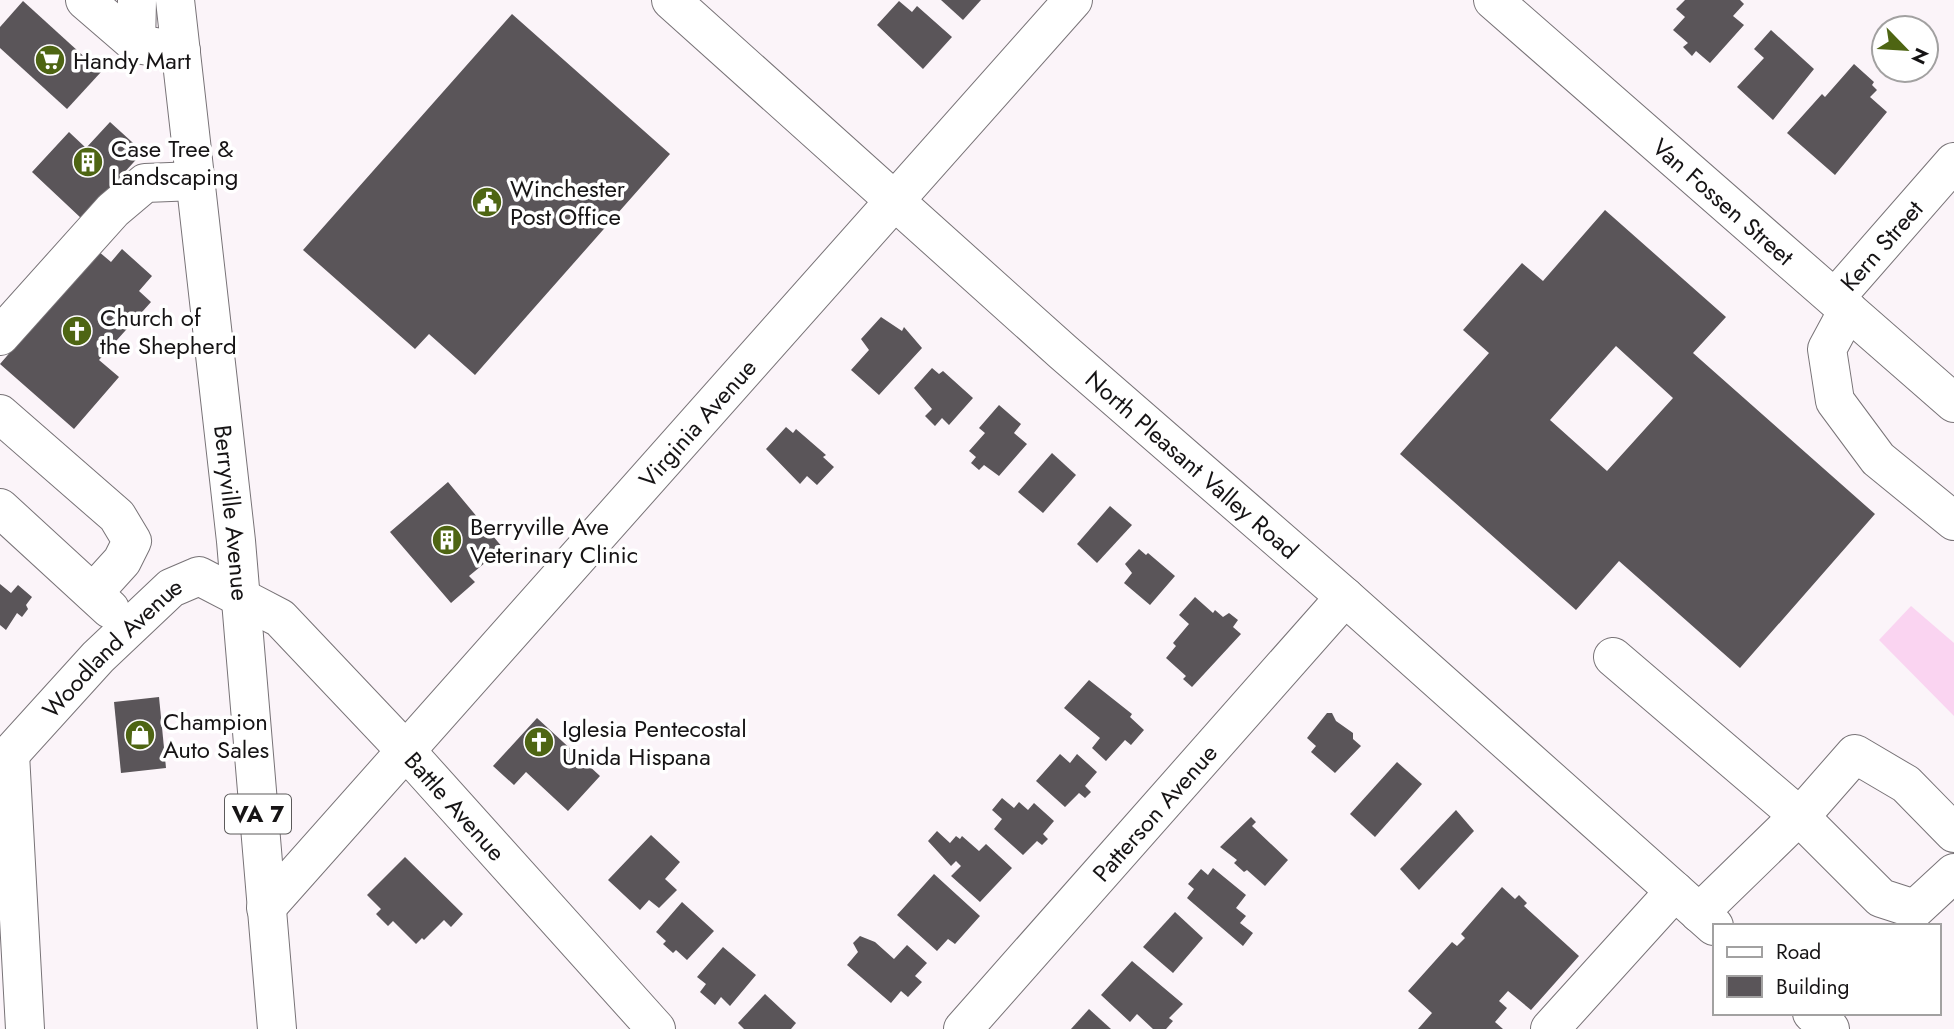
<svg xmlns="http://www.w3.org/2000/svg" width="1954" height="1029" font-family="Jost,sans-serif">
	<rect width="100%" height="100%" fill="#fbf4f9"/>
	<path fill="#fad4f1" d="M1911,606L1954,643V716L1879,640Z"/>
	<g fill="#5a5559" fill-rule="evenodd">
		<path d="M941,0H981L963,20Z"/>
		<path d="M1685,0H1740L1744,4L1733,16L1744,25L1710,63L1696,51L1692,56L1683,47L1688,43L1673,30L1685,17L1676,9Z"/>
		<path d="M23,1L101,72L67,109L0,48V27Z"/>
		<path d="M899,1L912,12L917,6L952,37L923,69L877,25Z"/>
		<path d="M512,14L670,154L475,375L429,334L415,349L303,250Z"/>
		<path d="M1771,30L1814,69L1773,120L1737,87L1764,58L1754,49Z"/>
		<path d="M1854,64L1874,82L1872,85L1877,90L1870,97L1887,112L1835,175L1787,133L1822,94L1825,97Z"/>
		<path d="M110,122L143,152L82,219L32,172L69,132L86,148Z"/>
		<path d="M1605,210L1726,317L1693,353L1875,514L1740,668L1619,561L1576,610L1400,454L1489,353L1463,330L1522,263L1543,281ZM1616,346L1673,398L1607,471L1550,420Z"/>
		<path d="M122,249L152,276L139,291L151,302L99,360L119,377L74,429L0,364L98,251L111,262Z"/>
		<path d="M881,317L902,331L904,327L922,348L879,395L851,370L869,350L861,339Z"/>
		<path d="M932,368L939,374L943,371L973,398L949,425L942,418L935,426L925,416L932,409L914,388Z"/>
		<path d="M999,405L1021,424L1014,433L1027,444L999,476L984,465L979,470L971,463L976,457L969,451L985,433L979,428Z"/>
		<path d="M786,427L793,433L796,429L826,455L823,457L834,467L817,485L807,476L800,484L766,449Z"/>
		<path d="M1052,453L1076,475L1043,513L1018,492Z"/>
		<path d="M448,482L503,548L469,576L475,582L451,603L390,532Z"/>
		<path d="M1110,506L1132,525L1097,563L1077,544Z"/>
		<path d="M1139,549L1146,555L1148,553L1175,576L1150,605L1124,583L1132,573L1125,564Z"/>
		<path d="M0,584L11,593L18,585L32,597L26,605L28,609L22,617L17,613L6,630L0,625Z"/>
		<path d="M1195,597L1213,613L1215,610L1223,617L1229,613L1238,620L1233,627L1241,634L1192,687L1183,679L1186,676L1166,658L1176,646L1173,643L1189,624L1179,615Z"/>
		<path d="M1089,680L1132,714L1130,717L1144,730L1131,745L1125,740L1106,761L1092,748L1100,738L1064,708Z"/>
		<path d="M159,697L166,768L121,773L114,702Z"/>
		<path d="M1327,713H1332L1336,721L1353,733V739L1361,746L1335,773L1311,752L1316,746L1307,738Z"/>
		<path d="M537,718L600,776L568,811L526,772L514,785L493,766Z"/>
		<path d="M1060,754L1070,763L1077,754L1097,772L1085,786L1091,792L1085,798L1079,793L1065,807L1036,781Z"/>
		<path d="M1397,762L1422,784L1375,837L1350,814Z"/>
		<path d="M1002,798L1014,808L1019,802L1028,810L1034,803L1054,821L1043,834L1048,839L1042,845L1037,841L1023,855L994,829L1002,819L992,810Z"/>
		<path d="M1456,810L1474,831L1419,890L1400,869Z"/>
		<path d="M1251,817L1256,822L1252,826L1288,860L1265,886L1247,870L1244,872L1234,863L1237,860L1220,847Z"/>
		<path d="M937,831L950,843L956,836L960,839L962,836L979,851L986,844L1012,868L980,902L951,876L961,866L956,861L951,866L928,841Z"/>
		<path d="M651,835L680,862L665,879L677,890L659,908L649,900L640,910L608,880Z"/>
		<path d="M405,857L463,914L451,927L444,920L424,940L422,938L416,944L393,921L388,926L376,914L381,909L367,895Z"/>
		<path d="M1213,868L1246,895L1236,908L1246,916L1240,923L1253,933L1243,946L1187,898L1194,889L1188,884L1201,869L1208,875Z"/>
		<path d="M934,874L980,916L955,944L948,939L937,951L897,915Z"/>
		<path d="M1502,887L1515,899L1519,895L1527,903L1524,906L1579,956L1531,1010L1508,991L1499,1001L1507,1008L1495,1022L1503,1029H1418L1432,1013L1408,991L1452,942L1457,946L1465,938L1461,934Z"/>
		<path d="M682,902L714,931L687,960L676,950L673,953L663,944L666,941L656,932Z"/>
		<path d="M1175,912L1203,938L1173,973L1143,947Z"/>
		<path d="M860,936L875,942L894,959L907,945L927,963L915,976L922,982L908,997L901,991L891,1003L847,965L858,952L853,943Z"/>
		<path d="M723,947L756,975L730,1006L721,997L715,1005L700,992L706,984L697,977Z"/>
		<path d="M1132,961L1183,1004L1169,1018L1173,1021L1166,1029H1153L1137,1014L1130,1022L1101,995Z"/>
		<path d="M765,994L796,1023L791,1029H744L738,1023Z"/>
		<path d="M1089,1009L1111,1029H1071Z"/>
	</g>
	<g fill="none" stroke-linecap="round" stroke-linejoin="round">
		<g stroke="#787377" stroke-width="40">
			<g id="minor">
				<path d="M85,0L136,44L181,51"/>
				<path id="s1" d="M671,0L1063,352L1345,597L1714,926"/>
				<path id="s2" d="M1493,0L1954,403"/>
				<path d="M136,44L137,0"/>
				<path id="s3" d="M1835,298L1954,162"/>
				<path d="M1848,310L1827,349L1835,401L1878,459L1954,521"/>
				<path d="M0,336L113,210L145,183L196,181"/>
				<path d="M0,414L117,516L132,541L122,561L93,593"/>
				<path d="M0,508L110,609"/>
				<path d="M1613,657L1799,816L1881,898L1915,909L1954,873"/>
				<path d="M10,754L25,1029"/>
				<path id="s4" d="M0,765L98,657L171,588L199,576L280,618L406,751L656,1029"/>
				<path id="s5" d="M266,908L1073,0"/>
				<path d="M1699,913L1812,803L1855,754L1906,784L1954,833"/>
				<path d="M1812,1013L1830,1029"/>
				<path id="s6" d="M963,1029L1345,597"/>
				<path d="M1550,1029L1675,891"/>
			</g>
		</g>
		<g stroke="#787377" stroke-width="40">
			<g id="major">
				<path id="s7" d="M175,0L236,541L277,1029"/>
			</g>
		</g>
		<use href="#minor" stroke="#fff" stroke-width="38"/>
		<use href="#major" stroke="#fff" stroke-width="38"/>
	</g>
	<defs>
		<g id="supermarket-disc" transform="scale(1.575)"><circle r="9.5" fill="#4e6513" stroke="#fff"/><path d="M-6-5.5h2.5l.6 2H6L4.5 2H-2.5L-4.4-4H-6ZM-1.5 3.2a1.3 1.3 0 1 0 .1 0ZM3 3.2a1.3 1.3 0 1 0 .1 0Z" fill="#fff"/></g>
		<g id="building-disc" transform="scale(1.575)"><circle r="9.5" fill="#4e6513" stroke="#fff"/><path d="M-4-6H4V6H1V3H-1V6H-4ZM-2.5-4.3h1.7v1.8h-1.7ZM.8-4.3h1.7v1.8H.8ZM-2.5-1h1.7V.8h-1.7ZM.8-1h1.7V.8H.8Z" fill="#fff"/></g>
		<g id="civic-disc" transform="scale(1.575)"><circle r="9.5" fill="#4e6513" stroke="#fff"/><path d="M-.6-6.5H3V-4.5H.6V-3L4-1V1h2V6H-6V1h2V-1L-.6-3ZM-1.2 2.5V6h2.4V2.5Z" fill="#fff"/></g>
		<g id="church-disc" transform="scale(1.575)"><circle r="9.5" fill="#4e6513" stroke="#fff"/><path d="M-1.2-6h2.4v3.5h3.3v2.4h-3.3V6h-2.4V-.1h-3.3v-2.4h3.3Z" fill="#fff"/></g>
		<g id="shop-disc" transform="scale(1.575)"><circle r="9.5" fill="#4e6513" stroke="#fff"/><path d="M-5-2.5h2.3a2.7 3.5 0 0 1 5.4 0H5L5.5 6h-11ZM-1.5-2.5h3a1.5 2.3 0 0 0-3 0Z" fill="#fff"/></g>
	</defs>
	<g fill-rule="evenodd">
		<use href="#supermarket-disc" x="50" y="60"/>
		<use href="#building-disc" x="88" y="162"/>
		<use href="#civic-disc" x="487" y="202"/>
		<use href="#church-disc" x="77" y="331"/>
		<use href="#building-disc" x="447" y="540"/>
		<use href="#shop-disc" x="140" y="735"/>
		<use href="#church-disc" x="539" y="742"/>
	</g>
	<g text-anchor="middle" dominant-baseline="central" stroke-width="7" stroke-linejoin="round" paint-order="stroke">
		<rect fill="#fff" stroke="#5c5a5b" stroke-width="2" x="225" y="794.5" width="66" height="39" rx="5"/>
		<g font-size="23" font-weight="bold" fill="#161415">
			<text x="258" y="814">VA 7</text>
		</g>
		<g font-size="24" fill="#161415" stroke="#fff" text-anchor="start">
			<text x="73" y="60">Handy Mart</text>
			<text x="111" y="148">Case Tree &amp;<tspan x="111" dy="28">Landscaping</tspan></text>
			<text x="510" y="188">Winchester<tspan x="510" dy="28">Post Office</tspan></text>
			<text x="100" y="317">Church of<tspan x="100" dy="28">the Shepherd</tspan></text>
			<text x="470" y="526">Berryville Ave<tspan x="470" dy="28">Veterinary Clinic</tspan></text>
			<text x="163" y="721">Champion<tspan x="163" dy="28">Auto Sales</tspan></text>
			<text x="562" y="728">Iglesia Pentecostal<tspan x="562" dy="28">Unida Hispana</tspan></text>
		</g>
		<g font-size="24" fill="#161415" stroke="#fff">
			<text stroke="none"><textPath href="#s2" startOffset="306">Van Fossen Street</textPath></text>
			<text stroke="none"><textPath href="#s3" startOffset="70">Kern Street</textPath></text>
			<text stroke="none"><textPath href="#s5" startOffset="649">Virginia Avenue</textPath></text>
			<text stroke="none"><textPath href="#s1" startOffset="698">North Pleasant Valley Road</textPath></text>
			<text stroke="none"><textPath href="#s7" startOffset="516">Berryville Avenue</textPath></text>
			<text stroke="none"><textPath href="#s4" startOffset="163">Woodland Avenue</textPath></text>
			<text stroke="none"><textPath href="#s4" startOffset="625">Battle Avenue</textPath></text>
			<text stroke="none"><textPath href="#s6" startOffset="289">Patterson Avenue</textPath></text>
		</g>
	</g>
	<rect x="1713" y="924" width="228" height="91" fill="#ffffff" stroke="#a2a1a1" stroke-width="2"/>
	<rect x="1727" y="947" width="35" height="10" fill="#ffffff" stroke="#a2a1a1" stroke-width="2"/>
	<text x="1776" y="959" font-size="21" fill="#161415">Road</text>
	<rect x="1727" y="976" width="35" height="21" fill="#5a5559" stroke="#a2a1a1" stroke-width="2"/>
	<text x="1776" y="994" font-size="21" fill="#161415">Building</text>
	<g transform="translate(1905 49) rotate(115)"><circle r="33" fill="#ffffff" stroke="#a2a1a1" stroke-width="2"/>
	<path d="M0-5L12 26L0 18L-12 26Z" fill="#4e6513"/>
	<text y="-10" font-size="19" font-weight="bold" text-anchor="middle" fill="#161415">N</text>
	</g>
</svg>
